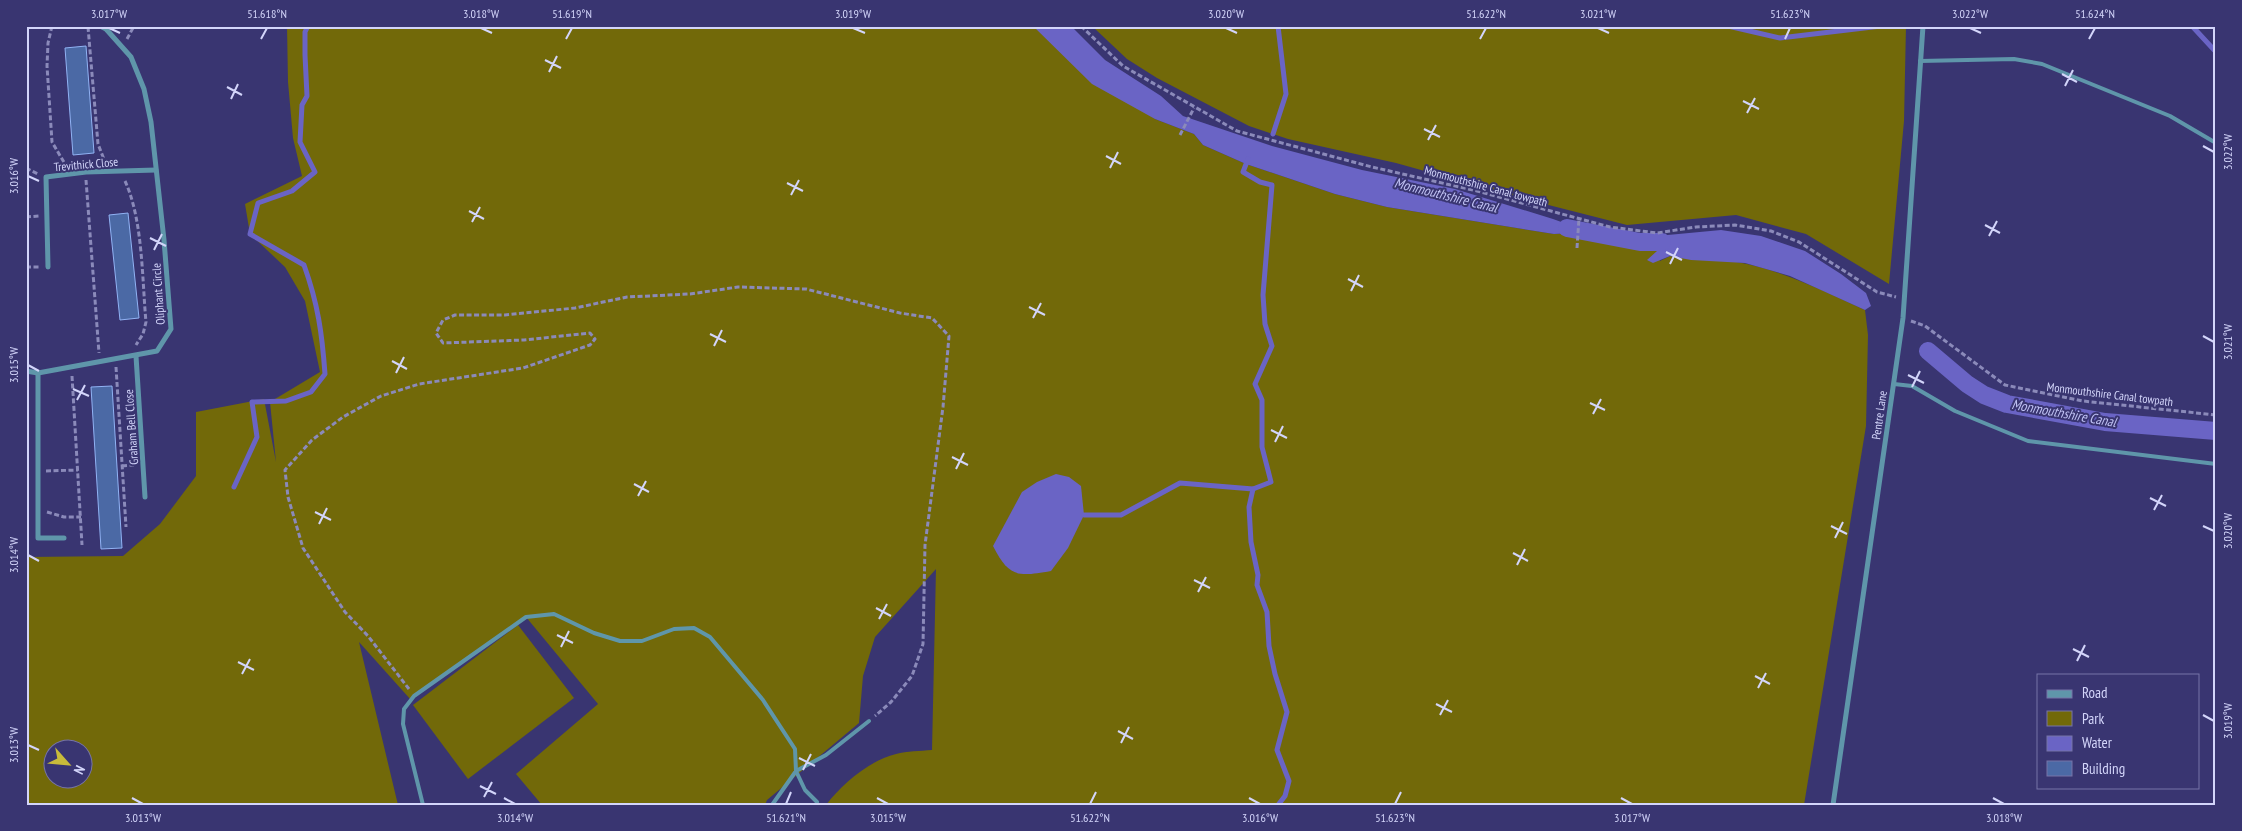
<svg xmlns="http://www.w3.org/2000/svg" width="2242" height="831" font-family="'PT Sans Narrow',sans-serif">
	<rect width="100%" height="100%" fill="#393571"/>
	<g fill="#726909" fill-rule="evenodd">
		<path d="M287,26H1033L1155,119L1194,134L1203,145L1246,164L1335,194L1387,207L1554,234L1589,232L1640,242L1657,251L1660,261L1670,256C1695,261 1722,258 1747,264C1788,273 1826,292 1865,310L1868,335L1866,426L1804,805H826C842,784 870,760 896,754C907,751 920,751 932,750L936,569L875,637L863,676L859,723L767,800L765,805H542L516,774L598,704L526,617L411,700L359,642L398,805H26V557L123,556L160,524L196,476V412L264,399L276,462L270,402L320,372L305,301L285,267L250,234L245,204L302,176L293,138L288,82ZM52,748H82V778H52Z"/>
		<path d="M1092,26H1906L1904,121L1889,284L1806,234L1736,215L1627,225L1525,199L1396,163L1288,139L1249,126L1157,78L1127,59Z"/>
		<path d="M518,625L574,698L468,779L413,705Z"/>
	</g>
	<g fill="#6a64c5">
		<path d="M1033,26H1071L1105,60L1161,96L1183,116L1272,146L1362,170L1455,189L1553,219L1589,232L1554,234L1387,207L1335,194L1246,164L1203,145L1194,134L1155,119L1092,84Z"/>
		<path d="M1721,230L1761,236L1805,251L1841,274L1866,293L1871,306L1865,310L1790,276L1745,263L1691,260L1670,256L1653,263L1647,260L1657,251L1640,242L1657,236Z"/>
		<path d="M1056,474L1069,477L1081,486L1084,515L1068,548L1051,571C1017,577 1009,577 993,546L1022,492L1037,482Z"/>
	</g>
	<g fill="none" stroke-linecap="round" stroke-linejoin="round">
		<g stroke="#6a64c5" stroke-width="5">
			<path d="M1728,26L1780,38L1881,26"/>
			<path d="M2192,26L2216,52"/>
			<path d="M1273,134L1286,94L1278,26"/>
			<path d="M234,487L257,437L252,402L286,401L311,392L325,374C322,333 318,304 304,265L250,234L258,203L292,191L315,172L300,142L302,105L307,96L305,55V32L308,26"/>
			<path d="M1253,489L1249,507L1251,542L1258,575L1257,585L1267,612L1269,646L1275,674L1287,712L1277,750L1289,781L1285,796L1278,805"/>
			<path d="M1084,515H1121L1180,483L1253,489L1271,482L1262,447V400L1255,384L1272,346L1265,324L1263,295L1272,185L1260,182L1243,172L1248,159"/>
		</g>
		<g stroke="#6a64c5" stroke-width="18">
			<path d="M1567,228L1640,242H1662"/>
			<path d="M1928,351L1967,384L1984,395L2007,404L2105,422L2216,431"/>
		</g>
	</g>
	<g fill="#4b69a5" stroke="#91b3f4">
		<path d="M86,46L94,153L73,155L65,48Z"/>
		<path d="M128,213L139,318L120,320L109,215Z"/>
		<path d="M112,386L122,548L101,549L91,387Z"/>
	</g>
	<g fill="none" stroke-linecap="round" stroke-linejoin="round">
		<g stroke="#8b8aba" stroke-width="3" stroke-dasharray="5 2.5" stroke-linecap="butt">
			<path d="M52,26L48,43L47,66L52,142L65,164"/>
			<path d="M1081,26L1123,66L1237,131L1372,167L1477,191L1610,227L1657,233L1696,227L1735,225L1771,231L1799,242L1877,292L1896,297"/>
			<path d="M88,27L98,144L105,162"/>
			<path d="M127,39L134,26"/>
			<path d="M1180,135L1194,108"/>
			<path d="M26,168L38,174"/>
			<path d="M86,180L99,353"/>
			<path d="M125,181C143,220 142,279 146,322L143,334L136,345"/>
			<path d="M26,217L39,216"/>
			<path d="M1577,248L1579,218"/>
			<path d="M26,267H40"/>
			<path d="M1911,321L1925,326L2005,385L2083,401L2216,415"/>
			<path d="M116,367L126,527"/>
			<path d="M72,376L82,545"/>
			<path d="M122,466L134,465"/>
			<path d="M46,471L78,470"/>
			<path d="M47,512L64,517H81"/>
			<path d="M409,689L368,636L345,612L303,548L288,497L285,470L312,440L343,417L381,396L419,384L523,368L590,345L595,339L590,333L524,340L443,343L436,333L443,320L455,315H505L575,308L627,297L690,294L738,287L806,289L900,313L932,318L949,336L943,407L925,545L923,644L912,676L891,702L875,716"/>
		</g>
		<g stroke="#5f96aa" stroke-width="4">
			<path d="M1920,61L2014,59L2042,64L2170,116L2216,143"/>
			<path d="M1894,384L1912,386L1955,411L2028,441L2216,464"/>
			<path d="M817,802L805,790L796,771L826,755L869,721"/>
			<path d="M423,805L403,724L404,709L414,696L526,617L554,614L594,633L620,641H642L674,629L694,628L710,637L763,700L795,749L796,771L772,805"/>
		</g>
		<g stroke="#5f96aa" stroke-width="5">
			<path d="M48,267L46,177L86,172L156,170"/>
			<path d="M136,356L145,497"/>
			<path d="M26,371L38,373L157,351L171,329L164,240L151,122L144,89L131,57L106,29L100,26"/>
			<path d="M38,373V538H64"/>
			<path d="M1833,805L1903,318L1923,26"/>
		</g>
	</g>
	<path fill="none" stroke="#d3d5fa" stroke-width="2" d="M109,28L120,33M481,28L492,33M853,28L865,33M1226,28L1237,33M1598,28L1609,33M1970,28L1981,33M261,39L267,28M566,39L572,28M1480,39L1486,28M1785,39L1790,28M2089,39L2095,28M545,60L561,68M549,72L557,56M2062,74L2077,82M2065,86L2073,70M227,87L242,95M231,99L238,84M1743,101L1759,109M1747,113L1755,98M1424,129L1440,137M1428,140L1436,125M2203,146L2214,152M1106,156L1121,164M1110,168L1118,152M28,176L39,181M787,183L803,191M791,195L799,180M469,211L484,219M472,222L480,207M1985,225L2000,233M1989,236L1997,221M150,238L166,246M154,250L162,234M1666,252L1682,260M1670,264L1678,248M1348,279L1363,287M1351,291L1359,275M1029,307L1045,315M1033,318L1041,303M710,334L726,342M2203,336L2214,342M714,346L722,330M392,361L407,369M28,365L39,371M396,373L404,357M1908,375L1924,383M1912,387L1920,371M73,389L89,396M77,400L85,385M1590,403L1605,410M1593,414L1601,399M1271,430L1287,438M1275,442L1283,426M952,457L968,465M956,469L964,453M634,484L649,492M638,496L646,481M2150,498L2166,506M2154,510L2162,495M315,512L331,520M319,524L327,508M1831,526L1847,534M2203,526L2214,531M1835,538L1843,522M1513,553L1528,561M28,555L39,561M1517,565L1525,549M1194,580L1210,588M1198,592L1206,577M876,608L891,616M879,619L887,604M557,635L573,643M561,647L569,631M2073,649L2089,657M2077,661L2085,645M238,662L254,670M242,674L250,659M1755,676L1770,684M1758,688L1766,673M1436,704L1452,712M1440,715L1448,700M2203,715L2214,721M1118,731L1133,739M1121,743L1129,727M28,745L39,750M799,758L815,766M803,770L811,754M480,786L496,794M484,797L492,782M132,798L143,804M504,798L515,804M877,798L888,804M1249,798L1260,804M1621,798L1632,804M1993,798L2004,804M786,804L791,792M1090,804L1096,792M1395,804L1401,792"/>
	<g text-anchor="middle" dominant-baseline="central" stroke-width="4" stroke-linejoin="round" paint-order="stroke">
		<g font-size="12" fill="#d3d5fa" stroke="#393571">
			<text transform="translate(86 164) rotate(-5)">Trevithick Close</text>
			<text transform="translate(1486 186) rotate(15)">Monmouthshire Canal towpath</text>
			<text transform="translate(158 294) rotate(-94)">Oliphant Circle</text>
			<text transform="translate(2110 394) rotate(7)">Monmouthshire Canal towpath</text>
			<text transform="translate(1879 415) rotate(-82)">Pentre Lane</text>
			<text transform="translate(131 427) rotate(-94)">Graham Bell Close</text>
		</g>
		<g font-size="14" font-style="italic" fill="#bfc1f3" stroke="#393571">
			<text transform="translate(1446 195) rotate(14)">Monmouthshire Canal</text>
			<text transform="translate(2064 413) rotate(10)">Monmouthshire Canal</text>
		</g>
	</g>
	<rect width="2242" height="831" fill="none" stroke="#393571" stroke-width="55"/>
	<rect x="2037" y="674" width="162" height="115" fill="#393571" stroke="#7775a8"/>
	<rect x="2047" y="690" width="25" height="8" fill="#5f96aa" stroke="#7775a8"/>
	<text x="2082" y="698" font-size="15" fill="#d3d5fa">Road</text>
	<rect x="2047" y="711" width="25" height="15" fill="#726909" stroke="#7775a8"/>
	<text x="2082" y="724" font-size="15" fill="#d3d5fa">Park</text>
	<rect x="2047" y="736" width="25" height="15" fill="#6a64c5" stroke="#7775a8"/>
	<text x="2082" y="748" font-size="15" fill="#d3d5fa">Water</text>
	<rect x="2047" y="761" width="25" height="15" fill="#4b69a5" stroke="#7775a8"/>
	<text x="2082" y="774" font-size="15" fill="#d3d5fa">Building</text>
	<g transform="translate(68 764) rotate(117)"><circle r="24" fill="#393571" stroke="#7775a8"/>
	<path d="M0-4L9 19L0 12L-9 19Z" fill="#c8bb3b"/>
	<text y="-8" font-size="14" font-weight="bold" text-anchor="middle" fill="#d3d5fa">N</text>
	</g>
	<rect x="28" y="28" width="2186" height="776" fill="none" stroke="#d3d5fa" stroke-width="2"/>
	<g font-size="12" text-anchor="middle" fill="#d3d5fa">
		<text x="109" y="18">3.017°W</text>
		<text x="267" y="18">51.618°N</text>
		<text x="481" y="18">3.018°W</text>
		<text x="572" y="18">51.619°N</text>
		<text x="853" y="18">3.019°W</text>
		<text x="1226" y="18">3.020°W</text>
		<text x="1486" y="18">51.622°N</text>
		<text x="1598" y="18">3.021°W</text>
		<text x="1790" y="18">51.623°N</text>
		<text x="1970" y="18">3.022°W</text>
		<text x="2095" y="18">51.624°N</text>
		<text transform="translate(2228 152) rotate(-90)" y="4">3.022°W</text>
		<text transform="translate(14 176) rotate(-90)" y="4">3.016°W</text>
		<text transform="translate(2228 342) rotate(-90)" y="4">3.021°W</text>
		<text transform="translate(14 365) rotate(-90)" y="4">3.015°W</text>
		<text transform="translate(2228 531) rotate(-90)" y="4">3.020°W</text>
		<text transform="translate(14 555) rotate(-90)" y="4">3.014°W</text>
		<text transform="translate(2228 721) rotate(-90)" y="4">3.019°W</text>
		<text transform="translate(14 745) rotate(-90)" y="4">3.013°W</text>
		<text x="143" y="822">3.013°W</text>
		<text x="515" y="822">3.014°W</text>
		<text x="786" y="822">51.621°N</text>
		<text x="888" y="822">3.015°W</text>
		<text x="1090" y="822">51.622°N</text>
		<text x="1260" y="822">3.016°W</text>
		<text x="1395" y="822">51.623°N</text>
		<text x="1632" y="822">3.017°W</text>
		<text x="2004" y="822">3.018°W</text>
	</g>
</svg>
